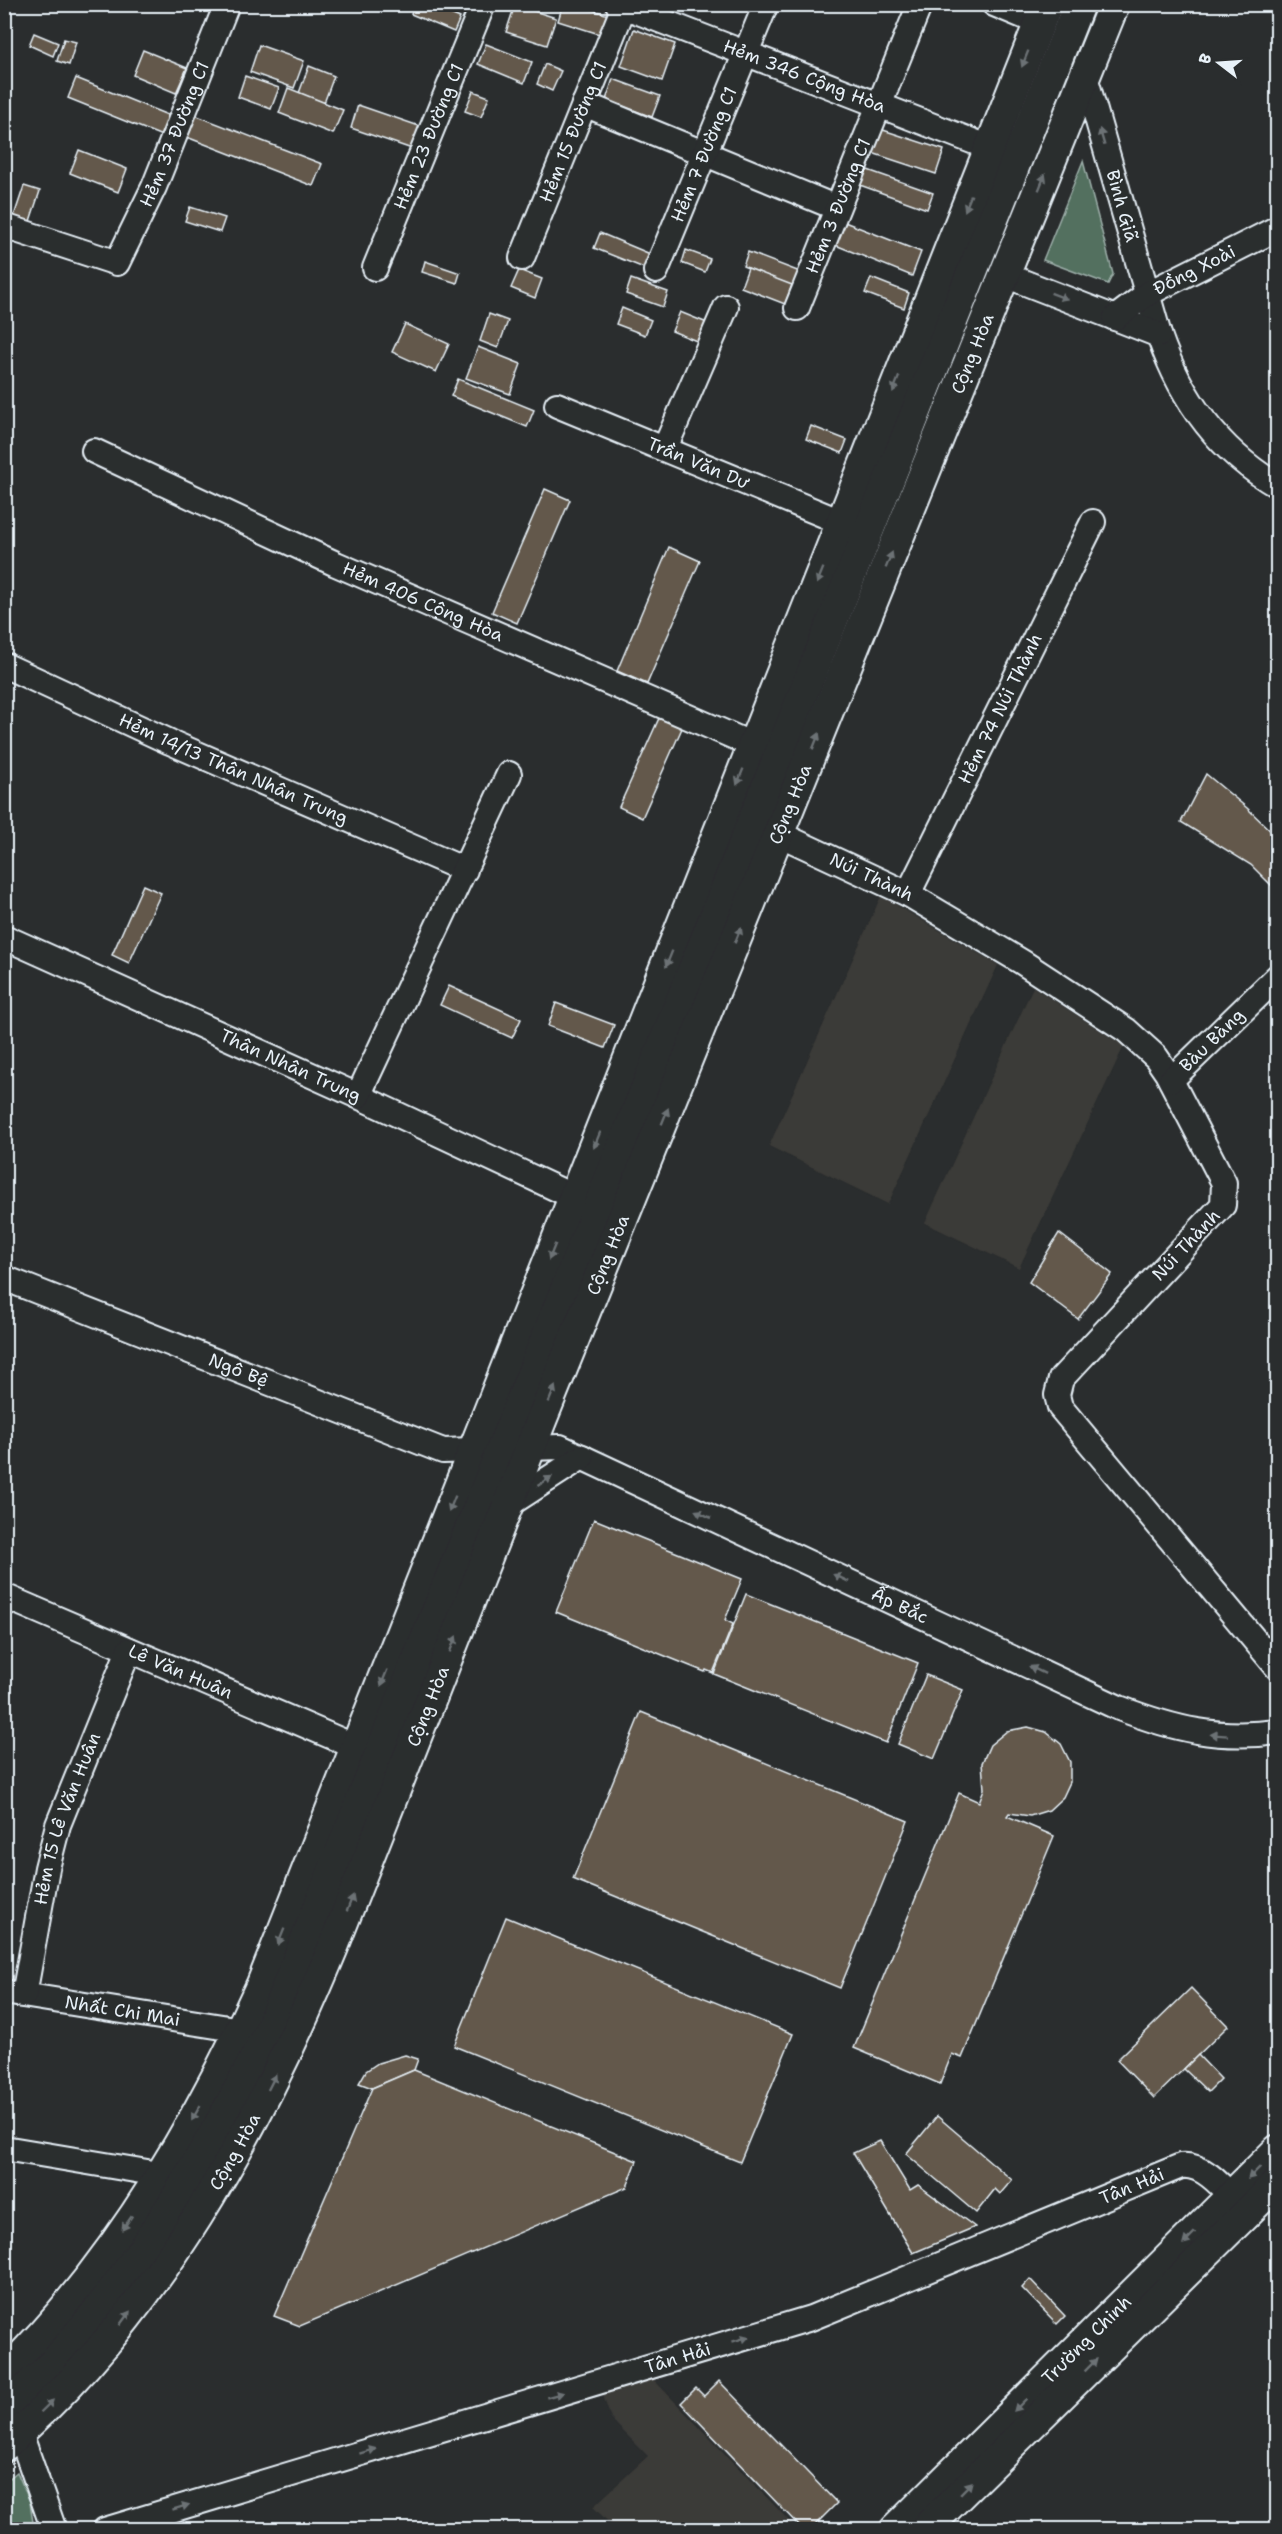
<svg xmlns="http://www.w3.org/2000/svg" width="1282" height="2534" font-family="'Shantell Sans',sans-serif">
	<rect width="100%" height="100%" fill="#2a2d2e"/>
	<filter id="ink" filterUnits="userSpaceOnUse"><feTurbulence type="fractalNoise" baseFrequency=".0167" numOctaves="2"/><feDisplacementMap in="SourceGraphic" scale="12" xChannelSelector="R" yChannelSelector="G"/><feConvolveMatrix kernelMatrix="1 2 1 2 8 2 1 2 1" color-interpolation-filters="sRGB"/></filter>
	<g filter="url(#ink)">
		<g fill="#3b3a37">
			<path d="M881,896L998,965L888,1204L769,1146Z"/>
			<path d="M1033,987L1124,1046L1019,1268L925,1223Z"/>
			<path d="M652,2378L797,2529H616L593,2507L648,2456L611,2419L602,2392Z"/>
		</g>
		<g fill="#536f5e" stroke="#9eb0ab" stroke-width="1.5">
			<path d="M1083,161L1113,274L1108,284L1043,260Z"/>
			<path d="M17,2472L30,2502L34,2529H5V2482Z"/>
		</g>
		<g fill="#63594b" stroke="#e8f1f8" stroke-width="1.5">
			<path d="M415,4H426L460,18L454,32L411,14Z"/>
			<path d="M563,4H574L615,17L609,37L558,21Z"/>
			<path d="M515,5L556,18L547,45L506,32Z"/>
			<path d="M634,29L675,44L662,81L621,66Z"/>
			<path d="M34,33L58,43L53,56L29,45Z"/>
			<path d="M64,39L76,42L69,65L57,61Z"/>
			<path d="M486,44L532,62L524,83L478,64Z"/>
			<path d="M259,45L304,61L294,88L250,72Z"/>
			<path d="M143,50L187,68L176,93L133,75Z"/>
			<path d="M545,64L561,71L552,91L537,84Z"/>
			<path d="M309,66L334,76L324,103L299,93Z"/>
			<path d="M245,76L279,88L271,109L238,97Z"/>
			<path d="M76,78L175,118L167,138L68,98Z"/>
			<path d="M613,79L660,96L652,117L606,100Z"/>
			<path d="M288,88L343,110L333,134L279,113Z"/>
			<path d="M473,91L489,97L481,117L465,111Z"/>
			<path d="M358,105L422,127L415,150L351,128Z"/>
			<path d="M192,114L322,164L313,186L184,136Z"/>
			<path d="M877,128L944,150L936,174L869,152Z"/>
			<path d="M79,150L127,169L118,192L70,173Z"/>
			<path d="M862,168L933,193L927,209L857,184Z"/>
			<path d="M24,186L40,191L29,224L13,219Z"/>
			<path d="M190,207L225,218L220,232L185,221Z"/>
			<path d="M842,221L921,252L912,276L833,244Z"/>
			<path d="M600,233L655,256L649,270L594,248Z"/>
			<path d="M686,250L710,259L705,272L682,263Z"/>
			<path d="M748,252L800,272L795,287L743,266Z"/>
			<path d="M425,261L460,273L457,283L422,272Z"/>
			<path d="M748,268L792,285L785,304L741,287Z"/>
			<path d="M519,270L542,279L535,298L511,288Z"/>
			<path d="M871,278L909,293L904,308L865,293Z"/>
			<path d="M631,279L668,292L663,307L626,294Z"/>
			<path d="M622,308L651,320L645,335L616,324Z"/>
			<path d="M680,312L712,325L704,344L672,331Z"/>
			<path d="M489,314L508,321L498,348L480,341Z"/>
			<path d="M405,324L449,344L436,372L392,352Z"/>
			<path d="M478,347L521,364L510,394L466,378Z"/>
			<path d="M458,379L534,410L527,427L451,396Z"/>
			<path d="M811,426L847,440L842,453L806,439Z"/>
			<path d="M545,489L570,500L517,623L492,612Z"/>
			<path d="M669,547L700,561L647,684L617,671Z"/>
			<path d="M660,716L683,726L642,818L619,807Z"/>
			<path d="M1206,774L1247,808L1278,838V892L1251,865L1181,822Z"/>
			<path d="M143,885L161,893L129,963L112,955Z"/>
			<path d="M449,986L521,1019L512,1038L440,1005Z"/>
			<path d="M556,1003L614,1025L605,1048L548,1026Z"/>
			<path d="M1059,1233L1112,1274L1078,1319L1029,1282Z"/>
			<path d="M594,1519L742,1579L725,1620L733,1624L713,1673L706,1670L705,1672L556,1612Z"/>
			<path d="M746,1594L918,1663L886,1743L714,1674Z"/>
			<path d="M926,1675L963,1690L934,1759L898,1744Z"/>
			<path d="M641,1712L908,1821L840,1988L573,1879Z"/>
			<path d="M1028,1727L1046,1732L1061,1744L1070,1762V1782L1063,1797L1049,1810L1030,1816L1009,1813L1007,1816L1054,1836L962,2058L952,2054L940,2084L854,2048L959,1793L979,1802L984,1789L982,1763L990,1745L1007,1731Z"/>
			<path d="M506,1917L793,2034L740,2162L454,2046Z"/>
			<path d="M1191,1988L1228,2026L1154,2098L1117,2060Z"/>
			<path d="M405,2055L418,2059L414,2070L372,2088L359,2083L366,2071L378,2063Z"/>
			<path d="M1198,2055L1221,2079L1208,2092L1184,2069Z"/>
			<path d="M414,2070L637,2161L627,2187L300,2326L274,2316L372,2088Z"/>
			<path d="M937,2116L1012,2180L1000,2194L995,2189L976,2213L906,2154Z"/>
			<path d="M880,2141L910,2190L918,2185L975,2227L913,2253L853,2153Z"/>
			<path d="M1030,2279L1065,2316L1057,2324L1022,2288Z"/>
			<path d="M719,2381L837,2503L810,2530H803L681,2403L696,2388L704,2396Z"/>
		</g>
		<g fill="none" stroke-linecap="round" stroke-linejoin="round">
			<g stroke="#e8f1f8" stroke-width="28">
				<g id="minor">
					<path id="s1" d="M618,4L990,148"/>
					<path d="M994,4L1040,23"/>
					<path id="s2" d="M1085,76L1159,335C1181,399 1218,451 1278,486"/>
					<path d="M584,104L837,208"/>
					<path id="s3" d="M4,226L117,263L154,187L227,4"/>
					<path id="s4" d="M522,258L625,4"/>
					<path id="s5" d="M375,268L483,4"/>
					<path id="s6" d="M656,271L766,4"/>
					<path d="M1005,275L1159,335"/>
					<path id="s7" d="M797,308L920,4"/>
					<path id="s8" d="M1115,318L1147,294L1278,228"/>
					<path id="s9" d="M557,405L841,522"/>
					<path d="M665,448L726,307"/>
					<path id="s10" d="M94,451L336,564L753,745"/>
					<path id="s11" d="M4,665L170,742L465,870"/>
					<path id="s12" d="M779,834L908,894L1022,962L1126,1030L1156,1057L1167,1073L1224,1183L1223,1205L1061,1379L1057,1395L1060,1407L1278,1668"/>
					<path id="s13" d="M908,894L1093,522"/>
					<path id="s14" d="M4,937L358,1096L574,1197"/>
					<path id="s15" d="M1171,1080L1278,976"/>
					<path d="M358,1096L509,774"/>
					<path id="s16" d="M4,1278L443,1451L474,1450"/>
					<path id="s17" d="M530,1448L560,1447L1119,1708C1174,1729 1218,1740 1278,1732"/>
					<path d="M508,1505L582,1457"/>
					<path id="s18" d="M4,1596L356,1747"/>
					<path id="s19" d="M4,1992L241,2030"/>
					<path id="s20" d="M24,1995L47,1868L58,1825L129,1650"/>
					<path d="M4,2148L159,2174"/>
					<path d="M20,2433L54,2530"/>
					<path id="s21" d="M105,2530L811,2318L1181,2166C1206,2163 1227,2193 1243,2209"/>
				</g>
			</g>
			<g stroke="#e8f1f8" stroke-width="34">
				<g id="major">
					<path d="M4,2374C114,2267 199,2122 262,1984L1047,4"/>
					<path d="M4,2408C22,2392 41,2376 57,2358C144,2262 209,2147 268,2033L1079,4"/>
					<path id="s22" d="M4,2446C157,2314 257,2131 333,1947L542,1418L1114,4"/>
					<path id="s23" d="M895,2530L1278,2150"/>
					<path d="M924,2530L1278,2182"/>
				</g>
			</g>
			<use href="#minor" stroke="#2a2d2e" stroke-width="24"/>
			<use href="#major" stroke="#2a2d2e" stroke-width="30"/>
		</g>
		<defs><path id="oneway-solid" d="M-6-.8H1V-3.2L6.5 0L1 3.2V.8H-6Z" transform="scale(1.5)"/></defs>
		<g fill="#6c7275">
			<use href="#oneway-solid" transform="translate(1025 59) rotate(112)"/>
			<use href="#oneway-solid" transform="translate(1102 137) rotate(-106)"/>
			<use href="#oneway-solid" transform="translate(1042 182) rotate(-68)"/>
			<use href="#oneway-solid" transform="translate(968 203) rotate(112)"/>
			<use href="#oneway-solid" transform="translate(1059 296) rotate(21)"/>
			<use href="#oneway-solid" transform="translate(896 384) rotate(112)"/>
			<use href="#oneway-solid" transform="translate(889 560) rotate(-68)"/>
			<use href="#oneway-solid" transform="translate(820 576) rotate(112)"/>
			<use href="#oneway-solid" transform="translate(816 741) rotate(-68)"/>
			<use href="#oneway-solid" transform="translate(740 777) rotate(112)"/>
			<use href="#oneway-solid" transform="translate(738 935) rotate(-68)"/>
			<use href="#oneway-solid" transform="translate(669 959) rotate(112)"/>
			<use href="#oneway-solid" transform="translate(665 1116) rotate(-68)"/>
			<use href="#oneway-solid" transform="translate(597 1140) rotate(112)"/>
			<use href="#oneway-solid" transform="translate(552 1252) rotate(112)"/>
			<use href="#oneway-solid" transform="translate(552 1394) rotate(-68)"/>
			<use href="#oneway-solid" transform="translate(545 1481) rotate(-33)"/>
			<use href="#oneway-solid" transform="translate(452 1504) rotate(112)"/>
			<use href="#oneway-solid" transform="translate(703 1514) rotate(-155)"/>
			<use href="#oneway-solid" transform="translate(841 1578) rotate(-155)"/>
			<use href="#oneway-solid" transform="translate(453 1644) rotate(-68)"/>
			<use href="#oneway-solid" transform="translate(1037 1670) rotate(-155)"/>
			<use href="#oneway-solid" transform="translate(384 1678) rotate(112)"/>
			<use href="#oneway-solid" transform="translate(1219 1735) rotate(-176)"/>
			<use href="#oneway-solid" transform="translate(350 1903) rotate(-69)"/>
			<use href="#oneway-solid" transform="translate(281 1937) rotate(112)"/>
			<use href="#oneway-solid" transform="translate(272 2082) rotate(-63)"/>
			<use href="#oneway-solid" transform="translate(196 2113) rotate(120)"/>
			<use href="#oneway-solid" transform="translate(1254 2173) rotate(135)"/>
			<use href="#oneway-solid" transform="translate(127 2223) rotate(125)"/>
			<use href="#oneway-solid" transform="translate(1189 2238) rotate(135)"/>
			<use href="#oneway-solid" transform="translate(125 2318) rotate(-53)"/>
			<use href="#oneway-solid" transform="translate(741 2339) rotate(-17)"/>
			<use href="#oneway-solid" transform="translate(1091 2365) rotate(-45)"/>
			<use href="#oneway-solid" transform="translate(555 2395) rotate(-16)"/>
			<use href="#oneway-solid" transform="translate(1020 2405) rotate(135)"/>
			<use href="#oneway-solid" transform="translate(47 2406) rotate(-44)"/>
			<use href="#oneway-solid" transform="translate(368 2451) rotate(-17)"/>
			<use href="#oneway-solid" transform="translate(966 2488) rotate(-45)"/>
			<use href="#oneway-solid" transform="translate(181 2507) rotate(-17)"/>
		</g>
	</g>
	<g text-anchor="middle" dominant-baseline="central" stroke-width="4.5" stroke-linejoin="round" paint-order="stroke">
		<g font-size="18" fill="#e8f1f8" stroke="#2a2d2e">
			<text stroke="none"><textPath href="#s1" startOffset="200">Hẻm 346 Cộng Hòa</textPath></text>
			<text stroke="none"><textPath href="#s4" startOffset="136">Hẻm 15 Đường C1</textPath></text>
			<text stroke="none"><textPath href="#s3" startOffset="260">Hẻm 37 Đường C1</textPath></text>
			<text stroke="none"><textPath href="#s5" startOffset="142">Hẻm 23 Đường C1</textPath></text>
			<text stroke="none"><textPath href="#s6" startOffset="126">Hẻm 7 Đường C1</textPath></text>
			<text stroke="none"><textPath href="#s7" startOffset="110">Hẻm 3 Đường C1</textPath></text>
			<text stroke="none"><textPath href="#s2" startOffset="135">Bình Giã</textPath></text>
			<text stroke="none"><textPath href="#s8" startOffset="93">Đồng Xoài</textPath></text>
			<text stroke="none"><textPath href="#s22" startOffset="2320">Cộng Hòa</textPath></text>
			<text stroke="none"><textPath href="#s9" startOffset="153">Trần Văn Dư</textPath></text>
			<text stroke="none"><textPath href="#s10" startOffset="362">Hẻm 406 Cộng Hòa</textPath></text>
			<text stroke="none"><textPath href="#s13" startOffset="207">Hẻm 74 Núi Thành</textPath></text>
			<text stroke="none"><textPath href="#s11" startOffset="252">Hẻm 14/13 Thân Nhân Trung</textPath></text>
			<text stroke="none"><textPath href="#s22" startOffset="1834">Cộng Hòa</textPath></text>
			<text stroke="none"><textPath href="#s12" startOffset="102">Núi Thành</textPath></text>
			<text stroke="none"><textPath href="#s15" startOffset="57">Bàu Bàng</textPath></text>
			<text stroke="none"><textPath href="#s14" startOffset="314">Thân Nhân Trung</textPath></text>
			<text transform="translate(1186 1245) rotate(-47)">Núi Thành</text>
			<text stroke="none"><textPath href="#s22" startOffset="1348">Cộng Hòa</textPath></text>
			<text stroke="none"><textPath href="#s16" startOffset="252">Ngô Bệ</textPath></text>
			<text stroke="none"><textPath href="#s17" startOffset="405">Ấp Bắc</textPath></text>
			<text stroke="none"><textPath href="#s18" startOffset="192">Lê Văn Huân</textPath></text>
			<text stroke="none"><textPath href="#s22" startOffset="862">Cộng Hòa</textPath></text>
			<text stroke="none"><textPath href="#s20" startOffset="182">Hẻm 15 Lê Văn Huân</textPath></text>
			<text stroke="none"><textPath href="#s19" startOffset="120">Nhất Chi Mai</textPath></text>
			<text stroke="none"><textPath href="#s22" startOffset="376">Cộng Hòa</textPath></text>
			<text stroke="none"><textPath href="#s21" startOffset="1084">Tân Hải</textPath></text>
			<text stroke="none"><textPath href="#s23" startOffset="270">Trường Chinh</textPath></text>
			<text stroke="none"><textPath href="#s21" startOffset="598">Tân Hải</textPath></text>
		</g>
	</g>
	<rect width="1282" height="2534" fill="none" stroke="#2a2d2e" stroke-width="24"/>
	<rect x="12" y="12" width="1258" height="2510" fill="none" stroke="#e8f1f8" stroke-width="2" filter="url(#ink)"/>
	<g transform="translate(1219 63) rotate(287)" stroke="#2a2d2e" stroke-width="4.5" paint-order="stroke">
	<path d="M0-4.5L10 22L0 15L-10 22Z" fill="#e8f1f8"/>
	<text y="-9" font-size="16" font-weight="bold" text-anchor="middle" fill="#e8f1f8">B</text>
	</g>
</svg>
